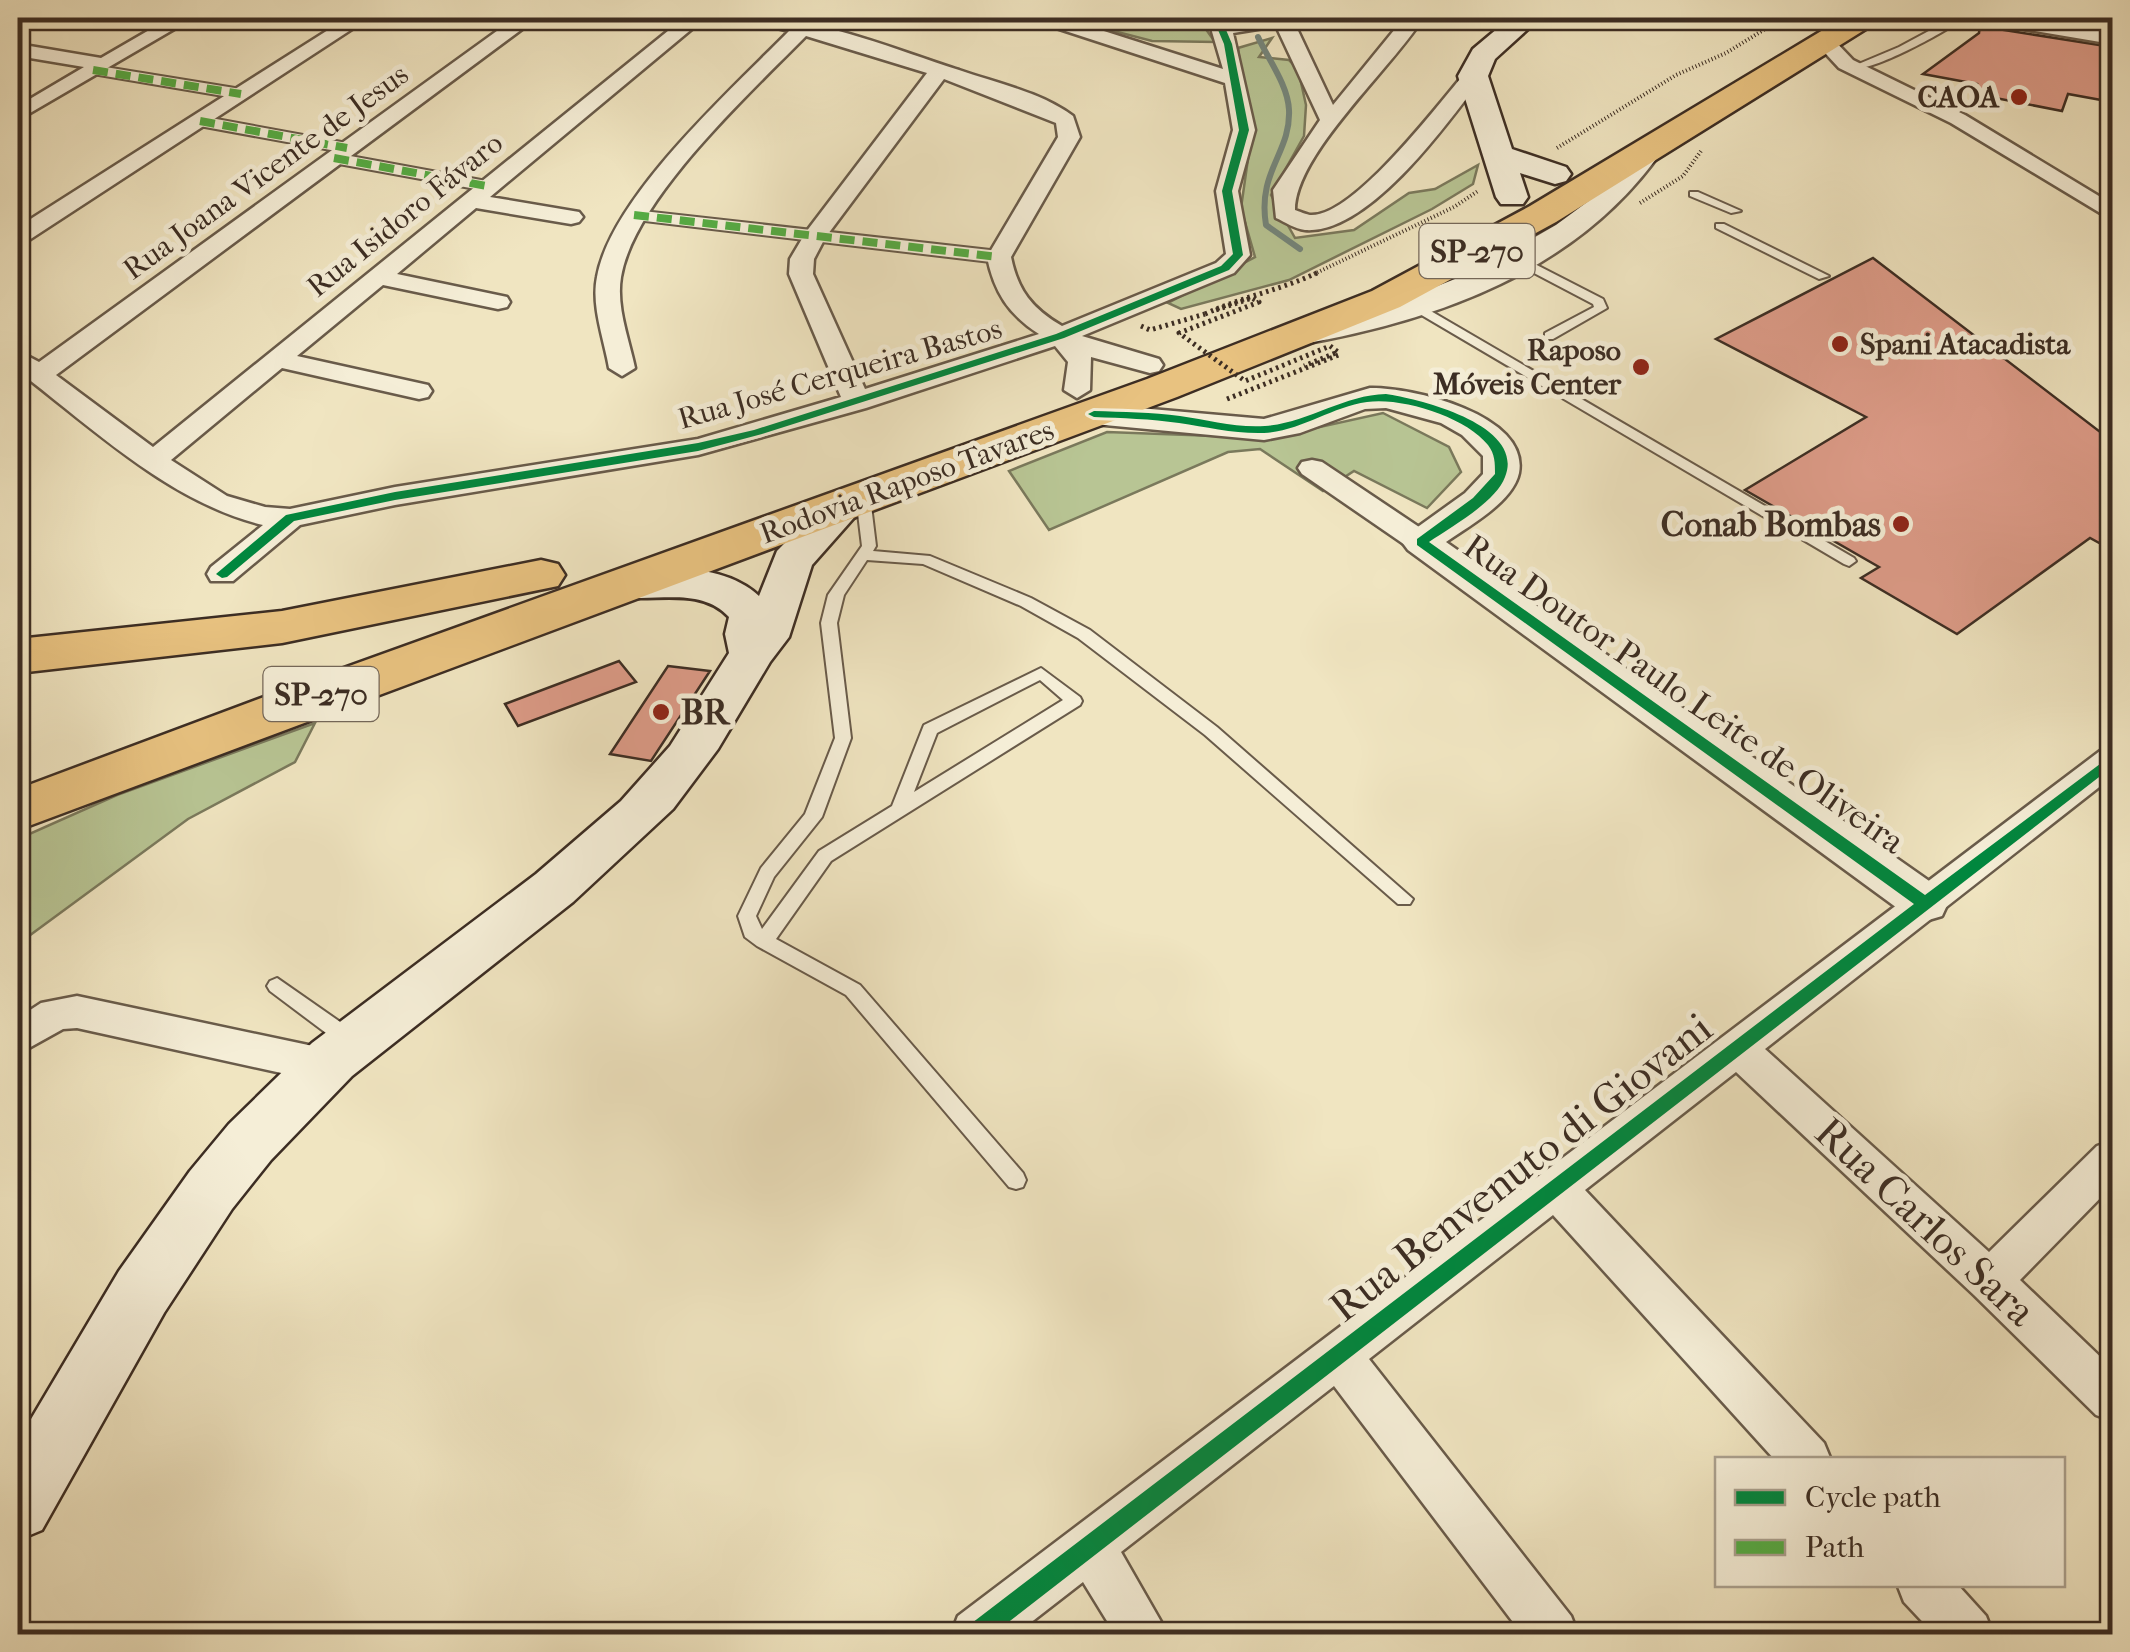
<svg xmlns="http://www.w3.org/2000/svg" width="2130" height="1652" font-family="'IM FELL French Canon',serif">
	<rect width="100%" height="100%" fill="#f0e5c1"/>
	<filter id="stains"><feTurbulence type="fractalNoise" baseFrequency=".002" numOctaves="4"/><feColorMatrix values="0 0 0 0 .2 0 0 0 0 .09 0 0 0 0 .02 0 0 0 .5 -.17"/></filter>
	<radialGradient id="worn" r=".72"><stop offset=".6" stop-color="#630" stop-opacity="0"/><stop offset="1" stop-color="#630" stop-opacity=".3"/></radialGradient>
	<g fill="#b8c594" stroke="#7a795c" stroke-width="2.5">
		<path d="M1123,18H1198L1215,42L1152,41L1106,29Z"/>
		<path d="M1272,38L1259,57L1289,60L1298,69L1306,105L1304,136L1271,195L1295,238L1354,230L1409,193L1435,189L1478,165L1473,184L1432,209L1289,280L1181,309L1168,303L1255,257L1241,208L1250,145L1238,48Z"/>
		<path d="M1383,413L1449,447L1461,472L1427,508L1354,471L1323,491L1260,449L1228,452L1049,530L1009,471L1107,432L1270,438Z"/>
		<path d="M315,723L295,762L188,819L18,944V839L117,795Z"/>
	</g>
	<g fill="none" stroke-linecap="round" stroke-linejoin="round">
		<path stroke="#74857b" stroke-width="6" d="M1258,37C1268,59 1288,85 1289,110C1291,153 1257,171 1266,225L1300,249"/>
	</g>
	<g fill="#de9c89" stroke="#3c2d23" stroke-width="2.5">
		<path d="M1981,18L1998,29L2112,47V102L2068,94L2062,111L1975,94L1977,84L1923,74L1979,33Z"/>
		<path d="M1873,258L2112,441V550L2090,538L1957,634L1861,578L1879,567L1745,490L1866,417L1716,339Z"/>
		<path d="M619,661L636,682L518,726L505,704Z"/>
		<path d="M668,666L710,671L651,761L610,754Z"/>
	</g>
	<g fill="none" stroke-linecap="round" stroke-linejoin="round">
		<g stroke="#695b4a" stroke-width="4">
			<g id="service">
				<path d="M1953,18H1964C1945,32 1868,75 1849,68L1899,47Z"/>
				<path d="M1690,192H1698L1741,211L1731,213L1690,196Z"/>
				<path d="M1716,224H1724L1829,276L1819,279L1716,228Z"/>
				<path d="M1517,255L1603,299L1607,308L1553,339H1545V333L1594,307L1593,304L1513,262V256Z"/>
				<path d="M1417,303L1854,558L1856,561L1849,566L1844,564L1413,310L1411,307Z"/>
				<path d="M863,493L870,497L876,546L873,551L930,556L1031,598L1090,630L1217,727L1413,899L1410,904H1398L1205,735L1078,638L1021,606L923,564L867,560L844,595L837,623L851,738L822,817L774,877L756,916L762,929L819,851L892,806L924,725L1041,668L1080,697L1082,701L1080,705L831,861L776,939L860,985L1023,1173L1026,1180L1023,1187L1016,1189L1009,1187L846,995L757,946L745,937L738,916L761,868L805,814L835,738L821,623L828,595L862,546L856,497ZM1040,680L1063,700L914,792L937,733Z"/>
				<path d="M277,978L356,1033L359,1039L356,1045L349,1047L342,1045L270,991L267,986L270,981Z"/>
			</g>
		</g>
		<g stroke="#695b4a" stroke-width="4">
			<g id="pedestrian">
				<path d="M93,65L241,89L249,94L241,99L87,73V67Z"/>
				<path d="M200,116L347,143L356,148L347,153L194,125V117Z"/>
				<path d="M334,153L492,182L501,187L492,192L328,162L325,158Z"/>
				<path d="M634,210L999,251L1008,257L999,263L628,219V211Z"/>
			</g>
		</g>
		<g stroke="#695b4a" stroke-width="5">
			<g id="minor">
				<path d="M170,18H193L18,120V106L84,67L18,56V44L101,58Z"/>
				<path d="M347,18H369L26,242L18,244V227Z"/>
				<path d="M515,18H537L56,375L153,447L684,18H705L490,197L579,212L583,217L579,222L571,224L476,208L397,274L507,297L510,302L507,307L498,309L383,285L297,356L428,385L432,391L428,397L419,399L282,368L171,460L227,496L265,507L290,509L395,487L698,439L841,397L789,274L790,259L806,232L927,73L806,36C751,92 634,199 621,277C616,307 629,339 635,368L622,376L609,368C604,339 591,306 597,277C611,197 732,89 789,31L754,22L752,18C822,18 893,49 959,70C996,83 1041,92 1073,116L1080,137L1011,257C1018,291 1032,308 1062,326L1216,263L1226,254L1216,191L1233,130L1225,83L1038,22L1036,18H1063L1223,69L1208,18H1226L1228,22L1292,18L1333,105L1404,18H1423C1393,67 1295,154 1295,210C1298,211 1308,215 1310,215C1353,218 1439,103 1466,72L1473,70L1483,76C1449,122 1368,235 1305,230C1295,229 1285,222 1276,218L1273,190L1320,120L1276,26L1233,33L1255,130L1238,191L1250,255L1234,273L1082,336L1159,359L1163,365L1159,371L1150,373L1091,357L1090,390L1077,398L1064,390L1068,362L1055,346L866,408L698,455L395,505L300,525L233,581H211L207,574L211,567L263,525C169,502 94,429 18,371V351L39,362ZM944,79L1056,123L1058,137L987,257C994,292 1009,315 1039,334L865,389L813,274L814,259L825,238Z"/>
				<path d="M1824,35L1831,37L1853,60L1965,115L2112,204V220L1951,123L1839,68L1814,41Z"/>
				<path d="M1312,460L1322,462L1431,535L1436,542L1431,549H1411L1302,474L1298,468L1302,462Z"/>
				<path d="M2112,748V777L1765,1049L1989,1252L2097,1146L2112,1141V1186L2020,1280L2112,1368V1421L2096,1415L1974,1295L1736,1072L1585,1190L1824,1443L1831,1460H1775L1553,1215L1369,1359L1571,1616L1578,1634H1522L1334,1386L1121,1552L1168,1634H1115L1083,1582L1016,1634H951L958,1616L2100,751Z"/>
				<path d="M77,996L327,1049L341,1054L347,1066L341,1078L327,1083L77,1028L63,1029L18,1054V1018L41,1003Z"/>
				<path d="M1897,1584H1957L1986,1616L1993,1634H1934L1904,1602Z"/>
			</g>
		</g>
		<g stroke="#695b4a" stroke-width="5">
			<g id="tertiary">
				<path d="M1987,18H2040L2112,29V44L1999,25Z"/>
				<path d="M1649,141L1663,149C1579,271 1437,321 1297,345L1285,342L1281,335L1285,328L1297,325L1370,313L1480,269L1556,225L1590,200L1618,172L1639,143Z"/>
				<path d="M1370,388C1410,387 1530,414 1519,473C1513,502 1469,526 1446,542L1942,890L1948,903L1942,916L1925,921L1908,916L1408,550L1402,542L1408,534L1465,493L1483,474V456L1462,435L1441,423L1386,408L1365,409L1300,433L1264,440L1094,424L1082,421L1077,414L1082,407L1094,404L1264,419Z"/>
			</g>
		</g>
		<g stroke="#3c2d23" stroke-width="5">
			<g id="secondary">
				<path d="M1510,18H1540L1495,59L1488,76L1512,149L1566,167L1571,174L1566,181L1555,184L1520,173L1528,197L1523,204H1501L1496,197L1458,76L1473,49Z"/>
				<path d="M846,492L860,495L866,504L812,565L789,637L770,662L718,749L673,809L573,902L352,1076L271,1160L232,1209L164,1313L42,1530L18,1540V1441L119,1271L190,1171L229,1124L312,1043L536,874L621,801L670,746L729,653L725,634L729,617C698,584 650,605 612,595L605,585L612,575C655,564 724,563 759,596L777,551L832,495Z"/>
			</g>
		</g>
		<g stroke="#3c2d23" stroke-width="5">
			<g id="motorway">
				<path d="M1843,18H1878L1874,24L1556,222L1400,307L1177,397L18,830V789L288,688L1147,379L1372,291L1530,206Z"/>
				<path d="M541,560L558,564L565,575L558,586L282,643L18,673V639L282,611Z"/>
			</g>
		</g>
		<g stroke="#3c2d23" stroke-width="4" stroke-dasharray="1 2.5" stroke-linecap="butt">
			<path d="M1557,148L1676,75L1726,53L1783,18"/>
			<path d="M1640,203L1683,176L1701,151"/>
			<path d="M1314,274L1454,207L1478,191"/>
		</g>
		<g stroke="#3c2d23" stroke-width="5" stroke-dasharray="2.5 4" stroke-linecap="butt">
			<path d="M1205,314C1244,296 1281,290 1319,272"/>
			<path d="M1141,326L1150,330L1205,314"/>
			<path d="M1227,399L1341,354"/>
		</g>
		<use href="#service" fill="#f5eed7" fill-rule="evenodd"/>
		<use href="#pedestrian" fill="#f5eed7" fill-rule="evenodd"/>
		<use href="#minor" fill="#f5eed7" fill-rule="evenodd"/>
		<use href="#tertiary" fill="#f5eed7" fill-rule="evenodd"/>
		<use href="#secondary" fill="#f5eed7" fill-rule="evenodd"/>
		<use href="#motorway" fill="#e8c280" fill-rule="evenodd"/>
		<path stroke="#3c2d23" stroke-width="5" stroke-dasharray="2.5 4" stroke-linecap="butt" d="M1216,310L1252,298L1259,302L1179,333L1245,381L1330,346L1338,352L1304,366"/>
		<g stroke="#55ab43" stroke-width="8" stroke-dasharray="15 8" stroke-linecap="butt">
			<path d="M93,70L241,94"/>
			<path d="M200,121L347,148"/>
			<path d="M334,158L492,187"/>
			<path d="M634,215L999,257"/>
		</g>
		<g stroke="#f5eed7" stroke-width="6">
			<g id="cycleway">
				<path d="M1213,18H1221L1232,44L1249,130L1232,191L1243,255L1229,270L1064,338L762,434L698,451L395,500L294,521L227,577L222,578L216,574L286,515L395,492L698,443L754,430L1056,334L1221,266L1233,254L1222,191L1239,130L1224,44Z"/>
				<path d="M1386,394C1420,399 1526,425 1505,477C1496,502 1451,527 1429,542L1925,895L2112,755V767L993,1634H965L968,1626L1914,904L1417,545V539L1473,498L1495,474C1495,463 1495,454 1488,445C1466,417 1402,397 1367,402C1331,407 1301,431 1264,433C1235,434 1207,427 1179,423C1151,419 1122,418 1094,417L1088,414L1094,411C1123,412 1152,412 1180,416C1208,420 1236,428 1265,426C1308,423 1343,395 1386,394Z"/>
			</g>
		</g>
		<use href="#cycleway" fill="#00873e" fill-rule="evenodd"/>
	</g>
	<g fill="#8f2418" stroke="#f5eed7" stroke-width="4">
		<circle cx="2019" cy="97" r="10"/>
		<circle cx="1840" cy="344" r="10"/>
		<circle cx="1641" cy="367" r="10"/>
		<circle cx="1901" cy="524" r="10"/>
		<circle cx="661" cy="712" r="10"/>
	</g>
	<g text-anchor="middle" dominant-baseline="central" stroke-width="10" stroke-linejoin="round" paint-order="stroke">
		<g font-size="30" font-weight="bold" fill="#3c2d23" stroke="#f5eed7" text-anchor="end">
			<text x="1999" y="97">CAOA</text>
			<text x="1860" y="344" text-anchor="start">Spani Atacadista</text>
			<text x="1621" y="350">Raposo<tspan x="1621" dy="34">Móveis Center</tspan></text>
		</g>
		<g font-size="30" fill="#3c2d23" stroke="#f5eed7">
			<text transform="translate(266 172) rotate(-36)">Rua Joana Vicente de Jesus</text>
			<text transform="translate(405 215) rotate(-39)">Rua Isidoro Fávaro</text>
			<text transform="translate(840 374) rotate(-16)">Rua José Cerqueira Bastos</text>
			<text transform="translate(907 482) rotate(-20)">Rodovia Raposo Tavares</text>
		</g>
		<g fill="#f5eed7" stroke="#746759" stroke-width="2.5">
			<rect x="1419.5" y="224" width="115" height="54" rx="8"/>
			<rect x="263.5" y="667" width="115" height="54" rx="8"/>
		</g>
		<g font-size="32" font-weight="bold" fill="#3c2d23">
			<text x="1477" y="251">SP-270</text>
			<text x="321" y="694">SP-270</text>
		</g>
		<g font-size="35" font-weight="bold" fill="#3c2d23" stroke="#f5eed7" text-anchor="end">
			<text x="1881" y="524">Conab Bombas</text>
			<text x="681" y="712" text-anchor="start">BR</text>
		</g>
		<g font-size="35" fill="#3c2d23" stroke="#f5eed7">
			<text transform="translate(1684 694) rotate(35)">Rua Doutor Paulo Leite de Oliveira</text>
		</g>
		<g font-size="42" fill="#3c2d23" stroke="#f5eed7">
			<text transform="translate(1521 1168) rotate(-38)">Rua Benvenuto di Giovani</text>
			<text transform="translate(1925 1222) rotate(43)">Rua Carlos Sara</text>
		</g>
	</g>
	<rect width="2130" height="1652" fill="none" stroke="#f0e5c1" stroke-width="60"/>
	<rect x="20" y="20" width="2090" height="1612" fill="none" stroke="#3c2d23" stroke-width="5"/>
	<rect x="30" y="30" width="2070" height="1592" fill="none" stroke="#3c2d23" stroke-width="2.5"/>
	<rect x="1715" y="1457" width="350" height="130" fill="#f5eed7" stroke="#aba18f" stroke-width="2.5"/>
	<rect x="1735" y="1490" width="50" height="15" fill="#00873e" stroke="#aba18f" stroke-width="2.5"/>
	<text x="1805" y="1507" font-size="30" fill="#3c2d23">Cycle path</text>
	<rect x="1735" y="1540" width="50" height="15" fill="#55ab43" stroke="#aba18f" stroke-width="2.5"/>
	<text x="1805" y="1557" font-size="30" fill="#3c2d23">Path</text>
	<rect width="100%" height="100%" filter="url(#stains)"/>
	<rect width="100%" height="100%" fill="url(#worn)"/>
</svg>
